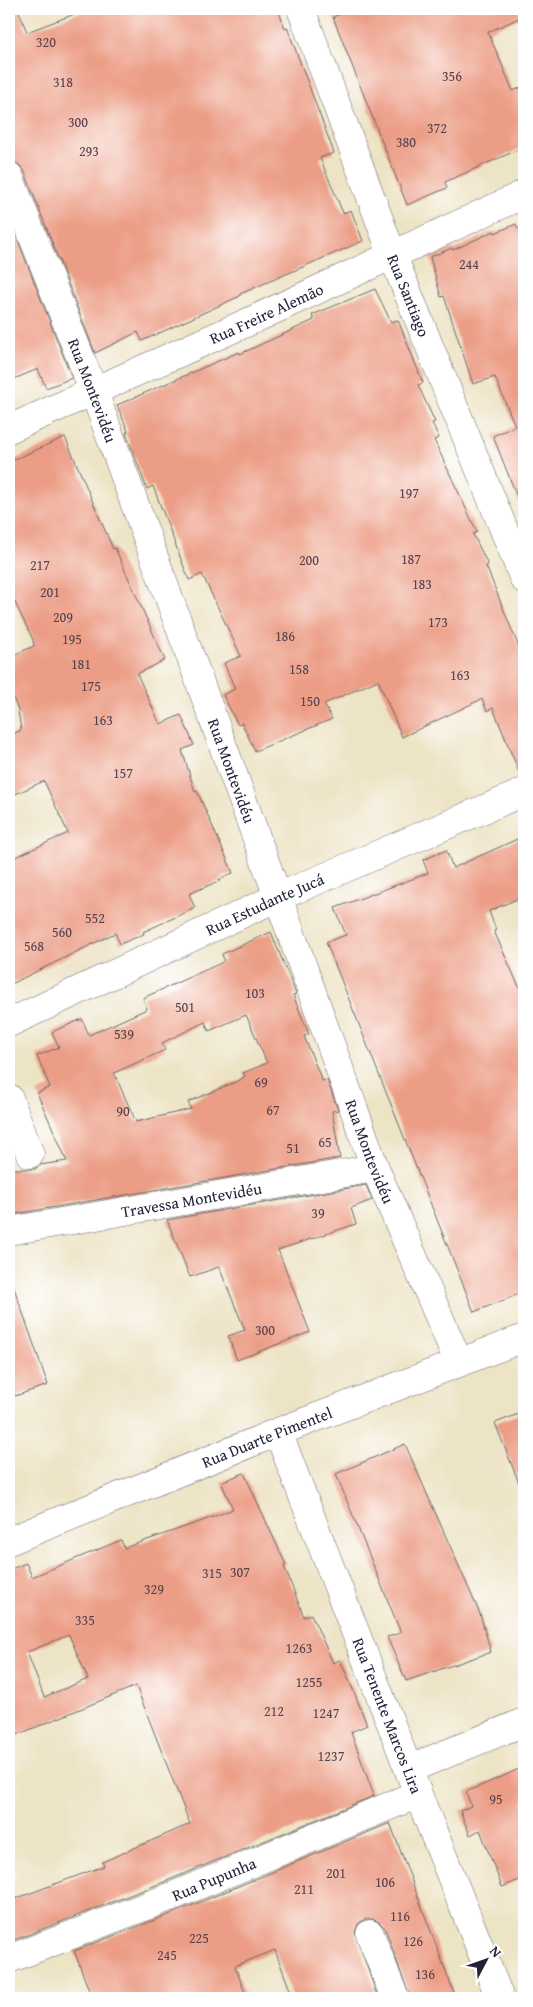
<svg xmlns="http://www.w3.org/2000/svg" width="533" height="2007" font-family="'Gentium Book Plus',serif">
	<rect width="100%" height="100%" fill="#fff"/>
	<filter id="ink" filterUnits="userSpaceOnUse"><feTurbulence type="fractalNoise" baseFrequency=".02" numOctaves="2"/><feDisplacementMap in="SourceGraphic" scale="10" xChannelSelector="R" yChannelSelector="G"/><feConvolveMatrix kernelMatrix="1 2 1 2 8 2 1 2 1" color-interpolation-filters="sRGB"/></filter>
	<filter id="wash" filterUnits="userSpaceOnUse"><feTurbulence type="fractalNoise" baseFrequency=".0096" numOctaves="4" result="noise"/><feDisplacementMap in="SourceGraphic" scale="20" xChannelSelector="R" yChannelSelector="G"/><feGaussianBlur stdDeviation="1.12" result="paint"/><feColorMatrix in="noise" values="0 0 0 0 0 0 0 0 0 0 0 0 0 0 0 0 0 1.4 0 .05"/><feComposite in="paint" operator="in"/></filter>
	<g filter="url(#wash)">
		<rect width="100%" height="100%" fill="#ede3c5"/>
		<g id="blocks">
			<g fill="#ec9d85" fill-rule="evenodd">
				<path d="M9,9H18L27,32L88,9H152L154,14L171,9H278L285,28L287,27L334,153L320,158L343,213L351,210L363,241L240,294V296L142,341L138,332L95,353L24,170L18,164L9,161Z"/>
				<path d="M352,9H524V16L488,32L513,91L524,86V147L445,182L447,188L407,205L333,17Z"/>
				<path d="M9,218L72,378L46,388L38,369L9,381Z"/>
				<path d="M516,224L518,229L524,226L523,512L493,436L515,426L495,377L473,384L444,296L441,297L430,257L452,248L453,250L494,231L495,233Z"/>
				<path d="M375,289L391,322L398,320L423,383L418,385L435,422L432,423L439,438L434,440L477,532L473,534L488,565L486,566L524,660V777H521L493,708L487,711L482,699L402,737L378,680L324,704L332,719L255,751L242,723L238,725L223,695L235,689L224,663L241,656L202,574L189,580L153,486L147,489L126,433L128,431L117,405L239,352L240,354L314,320L312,315Z"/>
				<path d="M65,437L113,549L115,548L165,660L137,674L160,724L181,715L194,745L182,750L195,792L197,791L233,873L221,878V880L189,894L195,908L143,932L144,934L120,944L115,933L9,985V860L68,833L44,781L9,797V736L21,730L18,710L9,688V657L34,646L33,640L9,590V462Z"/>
				<path d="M524,836V896L489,911L496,930L494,931L519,987L524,985V1292L474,1312L326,942L346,935L335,908L428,873L423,860L446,850L453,868Z"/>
				<path d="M271,932L296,994L293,995L309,1034L304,1036L322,1081L327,1080L338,1110L332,1111L340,1158L9,1215V1169H35L40,1165L67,1161L37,1093L50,1087L37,1056L59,1047L52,1032L82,1019L89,1035L147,1009L143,998L221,963L224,960L222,954ZM246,1015L267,1063L243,1073L245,1076L240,1080L188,1102L191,1109L136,1122L114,1073L165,1050L162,1043L205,1022L209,1031Z"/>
				<path d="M366,1185L372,1200L351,1208L356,1224L278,1250L310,1332L237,1360L228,1336L245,1330L219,1267L190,1277L167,1220Z"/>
				<path d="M12,1282L48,1385L15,1396L9,1376V1283Z"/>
				<path d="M524,1412V1493H523L495,1423Z"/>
				<path d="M405,1444L480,1614L491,1652L406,1681L387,1637L401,1633L336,1474Z"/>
				<path d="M244,1473L286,1565L284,1566L304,1617L311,1614L333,1663L340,1660L354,1692L367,1725L351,1732L374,1796L169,1880L9,1942V1901L104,1866L102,1862L190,1824L136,1686L17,1735L9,1713V1570L26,1563L32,1577L121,1540L124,1548L205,1520L233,1509L221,1482ZM69,1635L88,1679L44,1697L27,1652Z"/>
				<path d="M519,1769L524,1782V1878L502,1887L480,1830L470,1835L460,1811L471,1806L466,1792Z"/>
				<path d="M390,1823L456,1998H410L385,1928L379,1922L372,1919H365L358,1924L355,1932L378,1998H293L275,1950L235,1966L247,1998H92L74,1951L181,1910Z"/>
			</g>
		</g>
	</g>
	<g filter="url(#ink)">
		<use href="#blocks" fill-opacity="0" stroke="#69666b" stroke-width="1"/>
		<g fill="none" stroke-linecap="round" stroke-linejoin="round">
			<g stroke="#69666b" stroke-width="29">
				<g id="minor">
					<path id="s1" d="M301,9L392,254L524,579"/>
					<path id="s2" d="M9,176L94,392L278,897L375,1168L459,1363"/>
					<path id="s3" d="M9,429L246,323L524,194"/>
					<path id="s4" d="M9,1023L278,897L524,792"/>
					<path d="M9,1098L30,1154"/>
					<path id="s5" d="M9,1231L375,1168"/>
					<path id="s6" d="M278,1432L418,1794L500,1998"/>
					<path id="s7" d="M9,1541L278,1432L524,1338"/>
					<path d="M409,1769L524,1722"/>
					<path d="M370,1934L395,1998"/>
					<path id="s8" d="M9,1959L175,1895L418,1794"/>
				</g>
			</g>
			<use href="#minor" stroke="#fff" stroke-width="28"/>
		</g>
	</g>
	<g text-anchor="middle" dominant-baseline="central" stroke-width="4" stroke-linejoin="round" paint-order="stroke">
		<g font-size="14" fill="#54414e">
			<text x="46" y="42">320</text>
			<text x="452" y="76">356</text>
			<text x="63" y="82">318</text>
			<text x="78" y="122">300</text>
			<text x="437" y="128">372</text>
			<text x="406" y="142">380</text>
			<text x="89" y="151">293</text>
			<text x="469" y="264">244</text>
			<text x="409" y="493">197</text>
			<text x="411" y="559">187</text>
			<text x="309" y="560">200</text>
			<text x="40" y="565">217</text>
			<text x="422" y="584">183</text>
			<text x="50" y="592">201</text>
			<text x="63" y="617">209</text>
			<text x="438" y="622">173</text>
			<text x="285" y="636">186</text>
			<text x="72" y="639">195</text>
			<text x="81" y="664">181</text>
			<text x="299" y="669">158</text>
			<text x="460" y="675">163</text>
			<text x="91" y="686">175</text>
			<text x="310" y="701">150</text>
			<text x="103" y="720">163</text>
			<text x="123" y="773">157</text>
			<text x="95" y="918">552</text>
			<text x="62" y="932">560</text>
			<text x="34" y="946">568</text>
			<text x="255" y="993">103</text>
			<text x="185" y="1007">501</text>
			<text x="124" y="1034">539</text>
			<text x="261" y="1082">69</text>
			<text x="273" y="1110">67</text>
			<text x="123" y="1111">90</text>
			<text x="325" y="1142">65</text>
			<text x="293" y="1148">51</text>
			<text x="318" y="1213">39</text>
			<text x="265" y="1330">300</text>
			<text x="240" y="1572">307</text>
			<text x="212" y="1573">315</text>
			<text x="154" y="1589">329</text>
			<text x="85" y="1620">335</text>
			<text x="299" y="1648">1263</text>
			<text x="309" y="1682">1255</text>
			<text x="274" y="1711">212</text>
			<text x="326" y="1713">1247</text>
			<text x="331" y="1756">1237</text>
			<text x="496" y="1799">95</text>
			<text x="336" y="1873">201</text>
			<text x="385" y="1882">106</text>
			<text x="304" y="1889">211</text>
			<text x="400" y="1916">116</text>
			<text x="199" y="1938">225</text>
			<text x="413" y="1941">126</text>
			<text x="167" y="1955">245</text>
			<text x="425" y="1974">136</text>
		</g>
		<g font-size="16" fill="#22223b" stroke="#fff">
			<text stroke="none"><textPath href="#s1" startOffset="306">Rua Santiago</textPath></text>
			<text stroke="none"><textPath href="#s3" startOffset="282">Rua Freire Alemão</textPath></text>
			<text stroke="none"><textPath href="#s2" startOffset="230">Rua Montevidéu</textPath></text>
			<text stroke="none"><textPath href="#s2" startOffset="635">Rua Montevidéu</textPath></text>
			<text stroke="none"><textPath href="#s4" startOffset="282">Rua Estudante Jucá</textPath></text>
			<text stroke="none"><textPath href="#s2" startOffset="1040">Rua Montevidéu</textPath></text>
			<text stroke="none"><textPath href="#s5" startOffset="185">Travessa Montevidéu</textPath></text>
			<text stroke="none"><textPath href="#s7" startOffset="278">Rua Duarte Pimentel</textPath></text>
			<text stroke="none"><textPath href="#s6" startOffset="304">Rua Tenente Marcos Lira</textPath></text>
			<text stroke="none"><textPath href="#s8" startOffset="220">Rua Pupunha</textPath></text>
		</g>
	</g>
	<rect width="533" height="2007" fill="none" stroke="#fff" stroke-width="30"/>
	<g transform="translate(486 1960) rotate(49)" stroke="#ffffff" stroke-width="4" paint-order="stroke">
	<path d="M0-4L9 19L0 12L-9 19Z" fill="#22223b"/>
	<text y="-8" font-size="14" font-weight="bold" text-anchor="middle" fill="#22223b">N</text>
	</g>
</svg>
